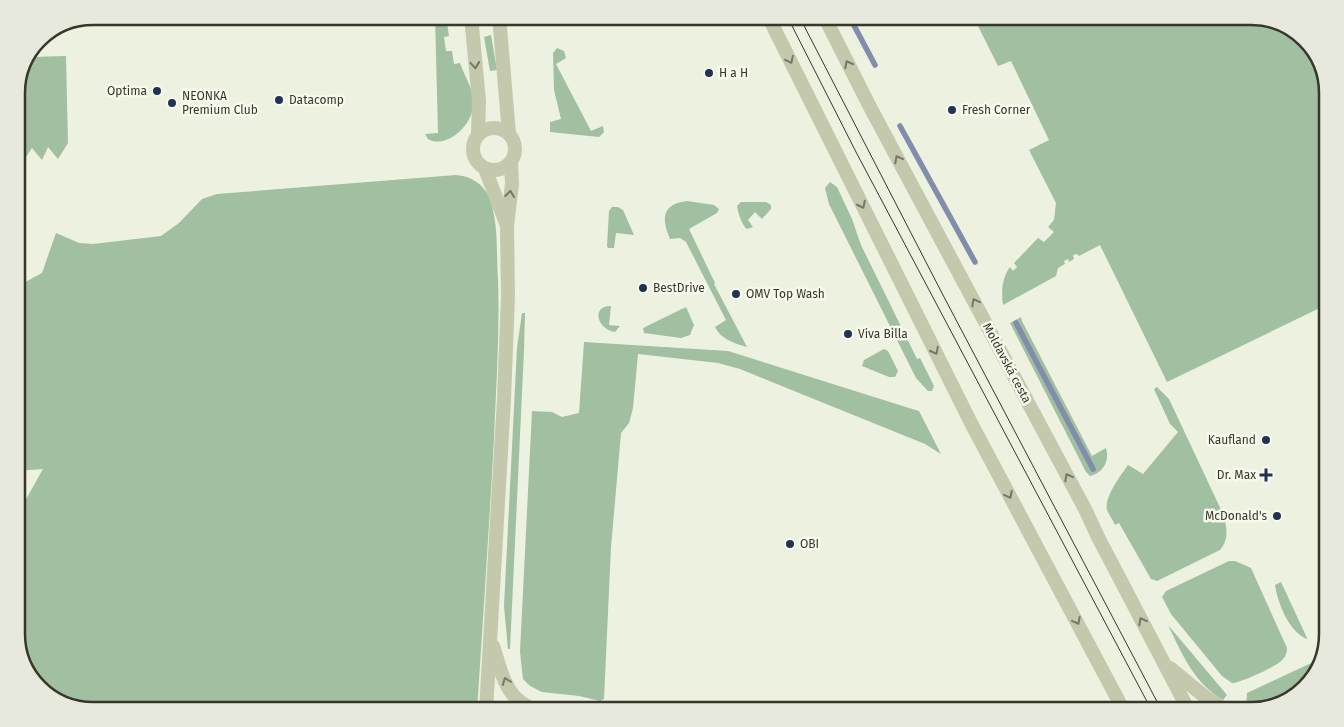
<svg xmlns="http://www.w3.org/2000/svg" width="1344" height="727" font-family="'Fira Sans',sans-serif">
	<rect width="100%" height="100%" fill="#edf1e0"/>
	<g fill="#a1bfa1">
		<path d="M435,16H446L449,36L444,37L446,51H452L454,64L460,63C463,73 469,82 472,92C477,110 468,126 454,136C446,141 436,144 428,139L425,134L438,133Z"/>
		<path d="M973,16H1251L1285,24L1315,50L1328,88V304L1167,382L1100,245L1079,256L1077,254L1073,255L1074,259L1069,262L1068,259L1064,261L1065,264L1058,268L1056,276L1003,305C1001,292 1002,278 1010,267L1013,271L1017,267L1014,263L1038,238L1044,242L1054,232L1048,227L1054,220L1056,203L1029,150L1049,140L1011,61L998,66Z"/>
		<path d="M491,35L497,70L490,71L484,37Z"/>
		<path d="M557,48L564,51L566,58L556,64L591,131L603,126L604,132L599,137L550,132V122L561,119L554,90L553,53Z"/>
		<path d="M66,56L68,143L58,159L48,147L42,160L32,148L24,160L16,149V88L31,57Z"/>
		<path d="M456,175C471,176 483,184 489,197C499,222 496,253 498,280C500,333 496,386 494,439C489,529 483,620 477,711H93L59,703L29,677L16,640V517L43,469L16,471V287L42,273L56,233L79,243L93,244L161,236L179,223L202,199L217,194Z"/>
		<path d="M830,182L837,187L852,219L861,245L917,359L920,358L934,386L932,391H928L916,378L829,204L825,188Z"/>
		<path d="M687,201L714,205L719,209L717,213L689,229L715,283L714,284L747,347C733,343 721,339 715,327L726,320L686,242L680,238L670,239C661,218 662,204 687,201Z"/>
		<path d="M741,202H766L771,205V209L762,219L755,212L748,220L753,227L747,229C742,225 738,213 737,206Z"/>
		<path d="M612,207H618L623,210L634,235L616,233L614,248H608L607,246L609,211Z"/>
		<path d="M611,306L609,325L620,326L615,332C598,330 590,306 611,306Z"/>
		<path d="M686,307L694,325L690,335L681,338L644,333L643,328Z"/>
		<path d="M522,313H525L524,350L510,649H508L504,606L517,348Z"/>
		<path d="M1021,317L1022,321L1092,456L1106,448C1110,461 1103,473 1090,476L1086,472L1010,323Z"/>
		<path d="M584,342L728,351L909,408L919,411L941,454L925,444L740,369L718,363L638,354L633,408L629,423L621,433L611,547L604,699L600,701L579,696L542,692L530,686L523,679L520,652L532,411L552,412L562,417L579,413Z"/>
		<path d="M884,349L888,351L898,371L895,377H889L862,366L864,360Z"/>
		<path d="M1157,387L1169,399L1224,516C1227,530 1229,539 1220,550L1157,581L1151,579L1119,523L1115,525C1113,520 1109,515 1107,510C1104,497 1121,475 1128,465L1143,474L1178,432L1170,424L1154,389Z"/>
		<path d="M1229,561H1235L1251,568L1287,648C1287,653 1285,658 1280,662C1272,668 1242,682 1232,683L1222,676L1171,614L1162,597L1166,591Z"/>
		<path d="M1281,582L1307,638V639C1289,632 1278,604 1275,585Z"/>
		<path d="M1168,625L1227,695L1223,700C1194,683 1182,654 1168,625Z"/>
		<path d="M1322,658L1320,668L1294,698L1253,710L1246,709L1247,693Z"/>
	</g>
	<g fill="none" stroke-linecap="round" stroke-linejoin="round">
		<g stroke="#818dab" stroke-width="5.5">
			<path d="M849,16L875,65"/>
			<path d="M900,126L975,262"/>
			<path d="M1016,323L1093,469"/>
		</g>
		<g stroke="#c4c8ad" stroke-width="14">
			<path d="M471,16L479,101L478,134"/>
			<path d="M499,16L509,134"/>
			<circle cx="494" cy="149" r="21"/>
			<path d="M485,169L506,223"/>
			<path d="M493,646C499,663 503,687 518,700C523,704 529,707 535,711"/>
			<path d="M486,711L504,399L508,295L507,226L512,184L511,162"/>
		</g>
		<g stroke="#c4c8ad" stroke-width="14">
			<path d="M768,16L971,423L1124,711"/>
			<path d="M824,16L870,107L1085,509L1098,537L1189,711"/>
			<path d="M1170,668L1204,696L1227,711"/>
		</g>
		<g stroke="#37372b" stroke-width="1">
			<path d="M787,16L856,152L1152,711"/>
			<path d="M799,16L944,297L1162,711"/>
		</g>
	</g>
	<defs><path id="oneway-chevron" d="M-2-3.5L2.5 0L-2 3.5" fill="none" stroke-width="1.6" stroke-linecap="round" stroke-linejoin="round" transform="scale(1.25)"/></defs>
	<g stroke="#767866">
		<use href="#oneway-chevron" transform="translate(790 60) rotate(64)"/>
		<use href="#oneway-chevron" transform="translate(848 64) rotate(-117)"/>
		<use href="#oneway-chevron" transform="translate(475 65) rotate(85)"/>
		<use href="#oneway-chevron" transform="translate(898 159) rotate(-118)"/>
		<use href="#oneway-chevron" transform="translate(510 194) rotate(-84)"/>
		<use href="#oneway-chevron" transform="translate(862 205) rotate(63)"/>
		<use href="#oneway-chevron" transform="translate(975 302) rotate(-118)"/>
		<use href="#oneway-chevron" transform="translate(935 351) rotate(63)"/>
		<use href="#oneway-chevron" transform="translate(1068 477) rotate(-118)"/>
		<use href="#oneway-chevron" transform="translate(1009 495) rotate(62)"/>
		<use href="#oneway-chevron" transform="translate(1077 621) rotate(62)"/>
		<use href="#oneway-chevron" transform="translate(1142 621) rotate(-118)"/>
		<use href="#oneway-chevron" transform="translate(506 681) rotate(-111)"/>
	</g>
	<g fill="#243054" stroke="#f6f9ec" stroke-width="2">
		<circle cx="709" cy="73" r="5"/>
		<circle cx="157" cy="91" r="5"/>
		<circle cx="279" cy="100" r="5"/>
		<circle cx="172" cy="103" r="5"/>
		<circle cx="952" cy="110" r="5"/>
		<circle cx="643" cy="288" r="5"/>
		<circle cx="736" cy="294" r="5"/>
		<circle cx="848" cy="334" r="5"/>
		<circle cx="1266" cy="440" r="5"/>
		<path d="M1263.5 467.5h5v5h5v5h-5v5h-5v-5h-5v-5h5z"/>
		<circle cx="1277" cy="516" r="5"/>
		<circle cx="790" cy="544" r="5"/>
	</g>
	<g text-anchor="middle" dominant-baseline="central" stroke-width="5" stroke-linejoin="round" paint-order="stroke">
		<g font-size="12" fill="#37372b" stroke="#f6f9ec" text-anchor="start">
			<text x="719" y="73">H a H</text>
			<text x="147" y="91" text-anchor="end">Optima</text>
			<text x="182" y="96">NEONKA<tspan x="182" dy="14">Premium Club</tspan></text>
			<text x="289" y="100">Datacomp</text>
			<text x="962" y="110">Fresh Corner</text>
			<text x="653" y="288">BestDrive</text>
			<text x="746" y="294">OMV Top Wash</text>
			<text x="858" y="334">Viva Billa</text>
			<text x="1256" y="440" text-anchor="end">Kaufland</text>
			<text x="1256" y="475" text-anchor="end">Dr. Max</text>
			<text x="1267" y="516" text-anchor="end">McDonald's</text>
			<text x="800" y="544">OBI</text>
		</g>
		<g font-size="12" fill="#37372b" stroke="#f6f9ec">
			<text transform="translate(1007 363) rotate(62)">Moldavská cesta</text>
		</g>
	</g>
	<path d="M0 0H1344V727H0ZM93 25H1251A68 68 0 0 1 1319 93V634A68 68 0 0 1 1251 702H93A68 68 0 0 1 25 634V93A68 68 0 0 1 93 25Z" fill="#e7e9dd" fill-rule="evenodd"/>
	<path fill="none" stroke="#37372b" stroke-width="2.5" d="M93 25H1251A68 68 0 0 1 1319 93V634A68 68 0 0 1 1251 702H93A68 68 0 0 1 25 634V93A68 68 0 0 1 93 25Z"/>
</svg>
